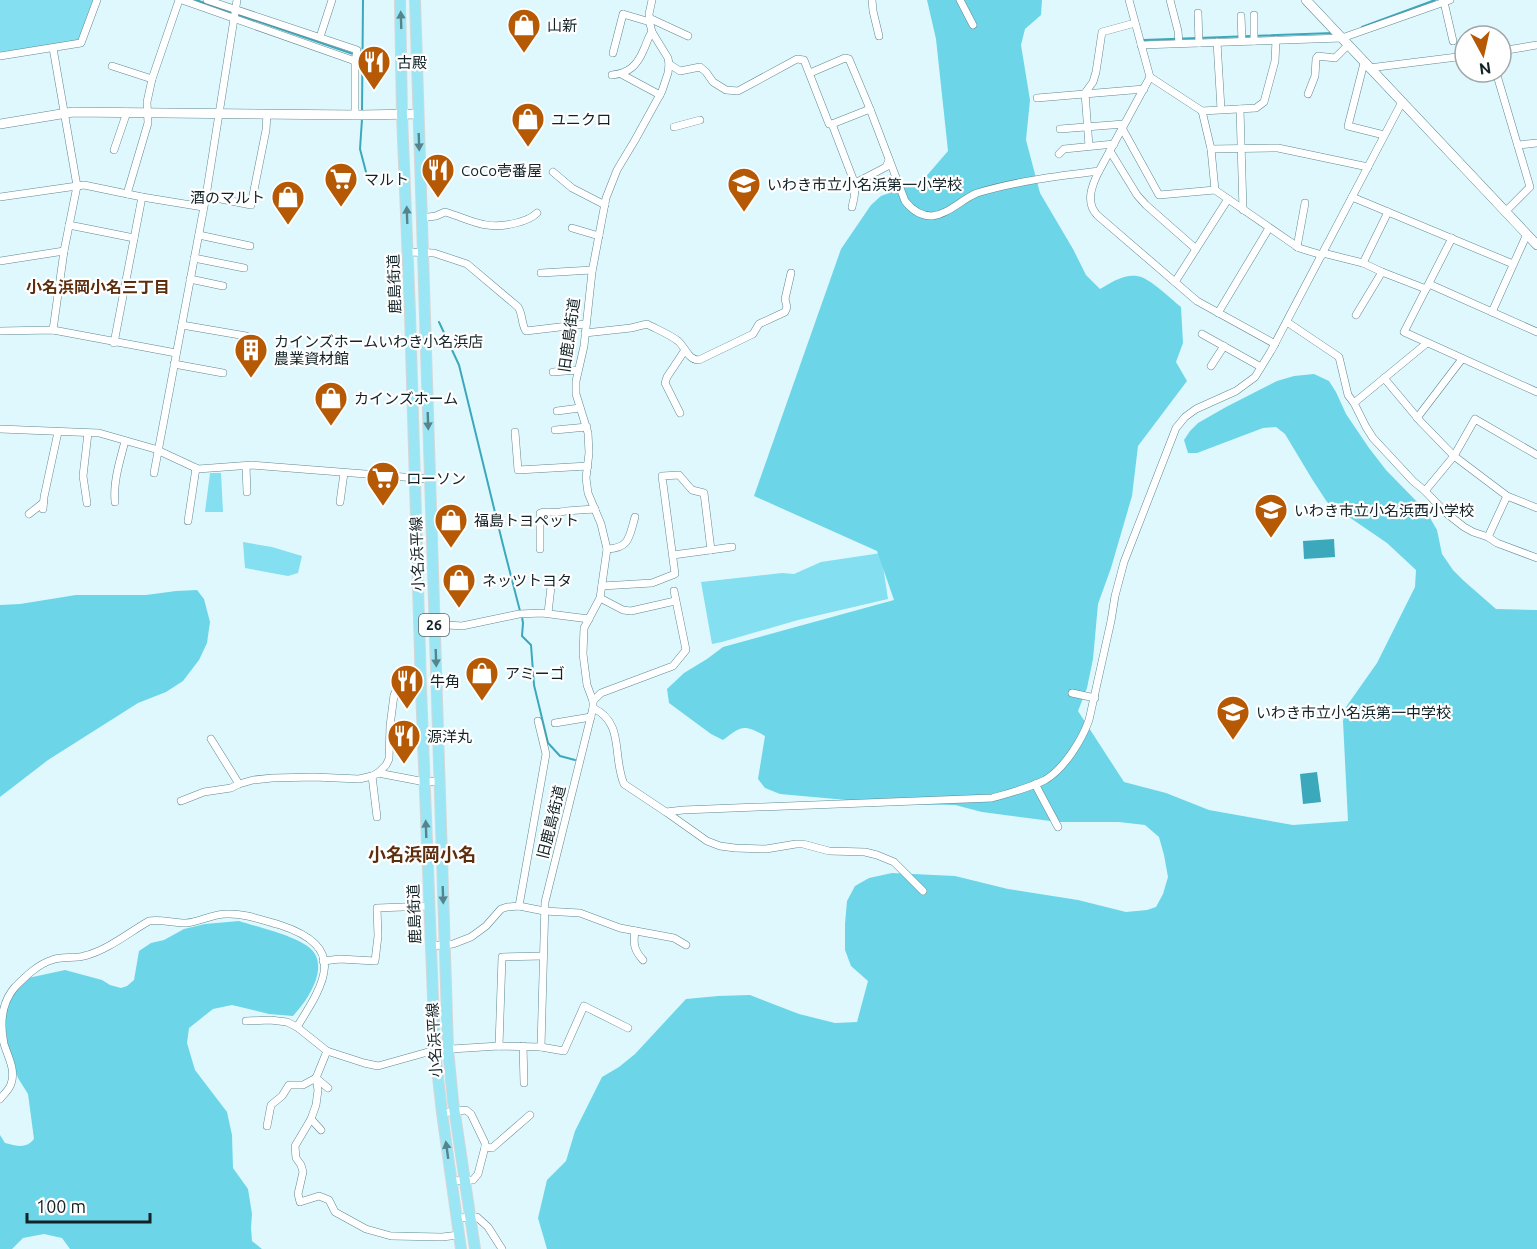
<svg xmlns="http://www.w3.org/2000/svg" width="1537" height="1249" font-family="Ubuntu,'Noto Sans JP',sans-serif">
	<rect width="100%" height="100%" fill="#dff8fe"/>
	<g fill="#84dff1">
		<path d="M0,0H97L81,43L0,56Z"/>
		<path d="M210,473H221L223,512H205Z"/>
		<path d="M243,542L272,547L302,556L298,573L288,576L245,568Z"/>
		<path d="M881,553L888,599L798,620L722,642L712,644L701,582L782,573L794,574L821,562Z"/>
	</g>
	<g fill="#6cd5e8">
		<path d="M927,0H1042L1041,15L1025,29L1021,45L1030,100L1026,140L1040,193L1073,249L1086,275L1100,289C1110,283 1124,274 1137,276C1149,277 1171,299 1181,307L1183,343L1176,362L1187,381L1138,446L1132,496L1111,568L1098,604L1093,659L1087,688L1078,711L1124,782L1166,793L1209,810L1293,825L1348,821L1343,721L1346,707L1377,663L1415,587L1416,570L1387,543L1327,502L1312,479L1285,434L1276,427L1263,428L1197,453H1188L1184,440L1190,431L1198,423L1226,407L1277,381L1294,376L1314,374L1329,381L1336,392L1346,414L1369,448L1386,470L1426,511L1437,530L1442,554L1453,570L1464,581L1496,609L1537,610V1249H547L538,1218L547,1180L566,1161L575,1131L602,1077L619,1067L635,1054L686,999L718,996L750,995L799,1014L835,1023L857,1022L868,981L851,966L845,950V924L847,901L855,886L869,878L892,873L955,876L1008,889L1078,900L1126,912L1147,910L1156,907L1163,894L1168,877L1164,855L1159,837L1145,825L1119,822H1058L982,812L955,805L891,804L780,794L765,788L758,779L765,736C743,724 742,726 723,740L711,734L669,703L667,689L684,673L707,659L723,647L894,600L877,551L754,496L841,249L871,205L881,196L923,180L948,151L936,39Z"/>
		<path d="M197,590L204,599L210,622L207,643L199,660L183,681L166,692L138,703L48,760L0,797V605L20,604L76,595H146L176,591Z"/>
		<path d="M239,921C257,927 299,936 312,950C329,969 307,1001 293,1016L269,1014L232,1005L213,1009L189,1028L187,1043L195,1070L227,1112L232,1135L233,1168L248,1189L252,1214L251,1228L252,1241L262,1249H70L62,1238L44,1234L23,1238L12,1249H0V1135L5,1143C17,1146 26,1149 34,1139L28,1094L18,1078L7,1042L5,1018L9,998L28,978L65,970L102,980L110,985L121,988L127,986L134,980L139,951L151,943L164,940L184,929L205,924Z"/>
	</g>
	<g fill="#3ba8bc">
		<path d="M1334,539L1335,557L1304,559L1303,541Z"/>
		<path d="M1317,772L1321,802L1303,804L1300,774Z"/>
	</g>
	<g fill="none" stroke-linecap="round" stroke-linejoin="round">
		<g stroke="#3ba8bc" stroke-width="2">
			<path d="M196,0L353,54"/>
			<path d="M1362,27L1435,0"/>
			<path d="M1144,40L1333,33"/>
			<path d="M362,113L363,0"/>
			<path d="M362,119L360,149L366,172"/>
			<path d="M439,322L459,365L503,545L520,611"/>
			<path d="M522,617L523,623L522,636L531,645L534,685L548,743L560,756L575,760"/>
		</g>
		<g stroke="#608891" stroke-width="8">
			<g id="street">
				<path d="M182,0L355,61"/>
				<path d="M207,0L357,50L355,61V115"/>
				<path d="M872,0L873,11L879,36"/>
				<path d="M960,0L973,25"/>
				<path d="M1170,0L1178,31L1179,43"/>
				<path d="M1444,2L1453,41"/>
				<path d="M1198,13L1199,43"/>
				<path d="M1254,15V41"/>
				<path d="M1241,16L1242,41"/>
				<path d="M649,18L688,36"/>
				<path d="M320,37L332,0"/>
				<path d="M1217,42L1221,109"/>
				<path d="M1141,45L1342,38L1450,0"/>
				<path d="M1501,51L1537,45"/>
				<path d="M613,53L623,14L650,22"/>
				<path d="M0,56L81,43L97,0"/>
				<path d="M1364,63L1348,126L1384,135"/>
				<path d="M669,64L680,71L700,67L706,72L713,82L726,90L738,91L797,59L804,60L829,124H832L870,109"/>
				<path d="M112,66L152,79"/>
				<path d="M1369,68L1465,56"/>
				<path d="M1496,72L1530,187L1505,212"/>
				<path d="M810,73L845,58L849,59L870,109L905,201C912,210 920,216 932,216C949,214 962,199 977,193C1017,181 1058,176 1099,171L1150,77L1129,0"/>
				<path d="M621,74L660,95"/>
				<path d="M612,75C629,73 637,66 644,49C647,43 648,37 652,32"/>
				<path d="M1150,77L1202,111L1211,149L1215,190L1299,248L1322,255"/>
				<path d="M1308,94L1315,76L1316,59L1318,56L1335,58L1348,45"/>
				<path d="M1037,98L1144,89"/>
				<path d="M1240,109L1243,210"/>
				<path d="M1202,111L1256,108L1264,102L1275,61L1276,40"/>
				<path d="M832,124L853,179L856,182L859,181L886,167L889,160"/>
				<path d="M674,127L700,120"/>
				<path d="M1122,128L1159,195L1215,190"/>
				<path d="M1060,129L1124,124"/>
				<path d="M1518,145L1537,143"/>
				<path d="M1089,146L1085,93L1093,82L1096,72L1102,32L1135,23"/>
				<path d="M1211,149L1278,148L1368,167"/>
				<path d="M114,150L127,112"/>
				<path d="M1110,151L1137,195L1146,205L1196,249"/>
				<path d="M1059,154L1064,149L1114,144"/>
				<path d="M1099,171C1092,185 1085,202 1097,215L1197,301L1275,344"/>
				<path d="M553,172L572,188L605,205"/>
				<path d="M127,194L148,123L147,102L152,79L179,0"/>
				<path d="M206,196L251,205L266,130L267,114"/>
				<path d="M0,197L84,185L142,197L203,207"/>
				<path d="M1352,197L1513,264"/>
				<path d="M852,207L854,198L856,182"/>
				<path d="M421,218L436,216L445,212C472,220 486,231 516,223C524,221 531,219 537,213"/>
				<path d="M69,225L134,238"/>
				<path d="M572,228L599,236"/>
				<path d="M199,235L250,246"/>
				<path d="M1452,238L1404,332L1537,392"/>
				<path d="M1297,247L1305,203"/>
				<path d="M408,252L434,253L467,264L518,307C523,314 521,324 526,331L585,324"/>
				<path d="M1323,253L1363,263L1382,272L1426,289"/>
				<path d="M194,258L244,268"/>
				<path d="M0,261L64,251"/>
				<path d="M1363,263L1388,212"/>
				<path d="M541,273L592,270"/>
				<path d="M190,279L223,286"/>
				<path d="M1175,282L1228,199"/>
				<path d="M1429,284L1537,332"/>
				<path d="M1492,312L1527,234"/>
				<path d="M1218,313L1269,228"/>
				<path d="M1356,315L1382,272"/>
				<path d="M1287,322L1339,357L1348,395L1354,403L1366,427L1373,438L1413,481L1425,491L1445,512L1464,527L1473,532L1488,537L1497,543L1537,558"/>
				<path d="M182,325L246,336"/>
				<path d="M53,330L64,251L77,186L53,48"/>
				<path d="M0,331L53,330L176,353"/>
				<path d="M585,333L631,328L647,324C656,329 669,334 678,341C685,347 688,360 699,360L753,334L759,324L785,312L787,307L785,299L791,273"/>
				<path d="M1202,334L1261,367"/>
				<path d="M114,343L142,197"/>
				<path d="M174,364L223,373"/>
				<path d="M1211,366L1224,346"/>
				<path d="M553,372L578,370"/>
				<path d="M1384,378L1420,421L1454,456L1507,496L1537,508"/>
				<path d="M1354,403L1427,343"/>
				<path d="M557,411L580,408"/>
				<path d="M680,413L665,383L667,377L685,350"/>
				<path d="M1417,418L1462,359"/>
				<path d="M0,429L99,433L155,449L198,469L252,465L429,479"/>
				<path d="M555,430L587,427"/>
				<path d="M515,432L518,470L588,466"/>
				<path d="M246,466L247,492"/>
				<path d="M154,473L206,196L237,0"/>
				<path d="M1425,491L1454,456L1475,419L1537,455"/>
				<path d="M115,502C113,481 120,461 125,441"/>
				<path d="M340,502L344,473"/>
				<path d="M87,503L83,476L88,433"/>
				<path d="M43,509L44,497L58,432"/>
				<path d="M29,514L43,503"/>
				<path d="M188,521L196,468"/>
				<path d="M1488,537L1507,496"/>
				<path d="M540,549V513C546,511 553,513 560,512C571,510 583,510 595,509"/>
				<path d="M607,549C630,548 629,537 635,517"/>
				<path d="M673,555L732,547"/>
				<path d="M602,586L652,583L675,574L662,476L679,475L692,490L704,493L711,550"/>
				<path d="M600,598L623,610L631,611L675,601"/>
				<path d="M548,613L552,578"/>
				<path d="M419,623L462,626L519,614L542,613L589,619"/>
				<path d="M1072,693L1095,698"/>
				<path d="M593,701L601,693L673,666L686,650L674,591"/>
				<path d="M593,708C625,723 612,756 624,784L666,812L683,810L992,798C1010,793 1029,788 1045,780C1064,769 1082,740 1089,720L1111,621L1115,596L1124,562L1176,428L1185,417L1196,409L1236,391L1255,377L1271,351L1402,102"/>
				<path d="M555,723L591,717"/>
				<path d="M211,739L239,784L253,780L272,778L314,777L359,779L372,776L378,773L386,765L389,759L390,726L394,695L396,691L421,688"/>
				<path d="M378,773L425,782L439,781"/>
				<path d="M372,776L377,817"/>
				<path d="M1035,784L1058,827"/>
				<path d="M181,801L204,792L231,788L239,784"/>
				<path d="M666,812L707,841L720,846L735,848L766,849L796,844H803L829,851L865,852L877,855L894,862L923,891"/>
				<path d="M519,906L546,754L538,721"/>
				<path d="M635,931C633,944 634,950 643,960"/>
				<path d="M431,946L453,944L471,937L486,926L501,909L507,907L519,906L544,911L580,913L620,928L674,938L686,945"/>
				<path d="M323,961L340,959L375,961L378,936L377,908L429,906"/>
				<path d="M246,1021L270,1020L287,1022L297,1027L327,1051L364,1063L378,1066L435,1050L499,1046L541,1047L545,902L593,708V701L587,685L583,654L584,628L600,598L607,549L601,524L588,493L586,478L589,453L588,433L576,394V381L584,346L592,272L606,198L617,170L635,140L662,91L668,73L669,64L668,58L652,32L650,24L649,14L652,0"/>
				<path d="M499,1046L502,957L543,956"/>
				<path d="M523,1046L524,1083"/>
				<path d="M541,1047L564,1051L584,1006L628,1028"/>
				<path d="M327,1051L316,1078L318,1090L316,1105L311,1119L295,1146L296,1158L301,1165L303,1172L298,1194L300,1202L319,1196L329,1200L335,1212L366,1229L391,1236L442,1237L459,1235"/>
				<path d="M0,1099C4,1094 9,1090 11,1084C16,1070 8,1057 4,1044C0,1024 1,1003 15,987C25,977 38,964 52,960C62,956 74,959 84,956C108,950 128,933 149,921C161,919 173,923 186,923C200,922 212,914 226,914C244,913 262,920 280,925C347,947 326,981 297,1027"/>
				<path d="M442,1113L466,1110L471,1114L485,1143V1147L478,1174L473,1180L451,1181"/>
				<path d="M311,1119L321,1130"/>
				<path d="M267,1126L271,1105L282,1096L289,1085H303L316,1078L328,1088"/>
				<path d="M485,1147L492,1148L530,1115"/>
				<path d="M456,1218L477,1217L488,1227L502,1249"/>
			</g>
		</g>
		<g stroke="#608891" stroke-width="10">
			<g id="secondary">
				<path d="M1306,0L1537,245"/>
				<path d="M0,124L73,112L359,115L418,114"/>
			</g>
		</g>
		<g stroke="#d4d7d8" stroke-width="12">
			<g id="primary">
				<path d="M400,0L402,115L410,313L421,688L435,1050L442,1113L461,1249"/>
				<path d="M415,0L448,1049L453,1101L475,1249"/>
			</g>
		</g>
		<use href="#street" stroke="#fff" stroke-width="7"/>
		<use href="#secondary" stroke="#fff" stroke-width="9"/>
		<use href="#primary" stroke="#9ae6f4" stroke-width="10"/>
	</g>
	<defs><path id="oneway-solid" d="M-6-.8H1V-3.2L6.5 0L1 3.2V.8H-6Z" transform="scale(1.5)"/></defs>
	<g fill="#56848d">
		<use href="#oneway-solid" transform="translate(401 20) rotate(-92)"/>
		<use href="#oneway-solid" transform="translate(419 142) rotate(88)"/>
		<use href="#oneway-solid" transform="translate(407 215) rotate(-92)"/>
		<use href="#oneway-solid" transform="translate(428 421) rotate(88)"/>
		<use href="#oneway-solid" transform="translate(436 658) rotate(88)"/>
		<use href="#oneway-solid" transform="translate(426 829) rotate(-92)"/>
		<use href="#oneway-solid" transform="translate(443 895) rotate(88)"/>
		<use href="#oneway-solid" transform="translate(447 1150) rotate(-98)"/>
	</g>
	<defs>
		<g id="shop-pin" transform="scale(1.725)"><path d="M0 17L-7.5 6A9.5 9.5 0 1 1 7.5 6Z" fill="#b65904" stroke="#fff"/><path d="M-5-2.5h2.3a2.7 3.5 0 0 1 5.4 0H5L5.5 6h-11ZM-1.5-2.5h3a1.5 2.3 0 0 0-3 0Z" fill="#fff"/></g>
		<g id="restaurant-pin" transform="scale(1.725)"><path d="M0 17L-7.5 6A9.5 9.5 0 1 1 7.5 6Z" fill="#b65904" stroke="#fff"/><path d="M-5-6h1v4h1v-4h1v4h1v-4h1v5L-1.5 .5V6h-2V.5L-5-1ZM5-6V6H3V1.5H1.5Q1.5-4 5-6Z" fill="#fff"/></g>
		<g id="supermarket-pin" transform="scale(1.725)"><path d="M0 17L-7.5 6A9.5 9.5 0 1 1 7.5 6Z" fill="#b65904" stroke="#fff"/><path d="M-6-5.5h2.5l.6 2H6L4.5 2H-2.5L-4.4-4H-6ZM-1.5 3.2a1.3 1.3 0 1 0 .1 0ZM3 3.2a1.3 1.3 0 1 0 .1 0Z" fill="#fff"/></g>
		<g id="school-pin" transform="scale(1.725)"><path d="M0 17L-7.5 6A9.5 9.5 0 1 1 7.5 6Z" fill="#b65904" stroke="#fff"/><path d="M0-5L7-2L0 1L-7-2ZM-4 1L0 2.5L4 1V4Q0 6-4 4Z" fill="#fff"/></g>
		<g id="building-pin" transform="scale(1.725)"><path d="M0 17L-7.5 6A9.5 9.5 0 1 1 7.5 6Z" fill="#b65904" stroke="#fff"/><path d="M-4-6H4V6H1V3H-1V6H-4ZM-2.5-4.3h1.7v1.8h-1.7ZM.8-4.3h1.7v1.8H.8ZM-2.5-1h1.7V.8h-1.7ZM.8-1h1.7V.8H.8Z" fill="#fff"/></g>
	</defs>
	<g fill-rule="evenodd">
		<use href="#shop-pin" x="524" y="25"/>
		<use href="#restaurant-pin" x="374" y="62"/>
		<use href="#shop-pin" x="528" y="119"/>
		<use href="#restaurant-pin" x="438" y="170"/>
		<use href="#supermarket-pin" x="341" y="179"/>
		<use href="#school-pin" x="744" y="184"/>
		<use href="#shop-pin" x="288" y="197"/>
		<use href="#building-pin" x="251" y="350"/>
		<use href="#shop-pin" x="331" y="398"/>
		<use href="#supermarket-pin" x="383" y="478"/>
		<use href="#school-pin" x="1271" y="510"/>
		<use href="#shop-pin" x="451" y="520"/>
		<use href="#shop-pin" x="459" y="580"/>
		<use href="#shop-pin" x="482" y="673"/>
		<use href="#restaurant-pin" x="407" y="681"/>
		<use href="#school-pin" x="1233" y="712"/>
		<use href="#restaurant-pin" x="404" y="736"/>
	</g>
	<g text-anchor="middle" dominant-baseline="central" stroke-width="4.5" stroke-linejoin="round" paint-order="stroke">
		<rect fill="#fff" stroke="#596467" stroke-width="1.5" x="419" y="614" width="30" height="22" rx="4.5"/>
		<g font-size="14" font-weight="bold" fill="#122226">
			<text x="434" y="625">26</text>
		</g>
		<g font-size="15" fill="#122226" stroke="#fff" text-anchor="start">
			<text x="547" y="25">山新</text>
			<text x="397" y="62">古殿</text>
			<text x="551" y="119">ユニクロ</text>
			<text x="461" y="170">CoCo壱番屋</text>
			<text x="364" y="179">マルト</text>
			<text x="767" y="184">いわき市立小名浜第一小学校</text>
			<text x="265" y="197" text-anchor="end">酒のマルト</text>
			<text x="274" y="341">カインズホームいわき小名浜店<tspan x="274" dy="17">農業資材館</tspan></text>
			<text x="354" y="398">カインズホーム</text>
			<text x="406" y="478">ローソン</text>
			<text x="1294" y="510">いわき市立小名浜西小学校</text>
			<text x="474" y="520">福島トヨペット</text>
			<text x="482" y="580">ネッツトヨタ</text>
			<text x="505" y="673">アミーゴ</text>
			<text x="430" y="681">牛角</text>
			<text x="1256" y="712">いわき市立小名浜第一中学校</text>
			<text x="427" y="736">源洋丸</text>
		</g>
		<g font-size="15" fill="#122226" stroke="#fff">
			<text transform="translate(394 284) rotate(-92)">鹿島街道</text>
			<text transform="translate(569 335) rotate(-82)">旧鹿島街道</text>
			<text transform="translate(417 554) rotate(-92)">小名浜平線</text>
			<text transform="translate(551 822) rotate(-76)">旧鹿島街道</text>
			<text transform="translate(414 914) rotate(-92)">鹿島街道</text>
			<text transform="translate(434 1040) rotate(-93)">小名浜平線</text>
		</g>
		<g font-size="16" font-weight="bold" fill="#5c2e0d" stroke="#fff">
			<text x="98" y="287">小名浜岡小名三丁目</text>
		</g>
		<g font-size="18" font-weight="bold" fill="#5c2e0d" stroke="#fff">
			<text x="422" y="854">小名浜岡小名</text>
		</g>
	</g>
	<g transform="translate(1483 54) rotate(172)"><circle r="28" fill="#ffffff" stroke="#a0a7a8" stroke-width="1.5"/>
	<path d="M0-4.5L10 22L0 15L-10 22Z" fill="#b65904"/>
	<text y="-9" font-size="16" font-weight="bold" text-anchor="middle" fill="#122226">N</text>
	</g>
	<path d="M27 1213v9h123v-9" fill="none" stroke="#122226" stroke-width="3"/>
	<text x="36" y="1213" font-size="18" fill="#122226" stroke="#ffffff" stroke-width="4.5" paint-order="stroke">100 m</text>
</svg>
